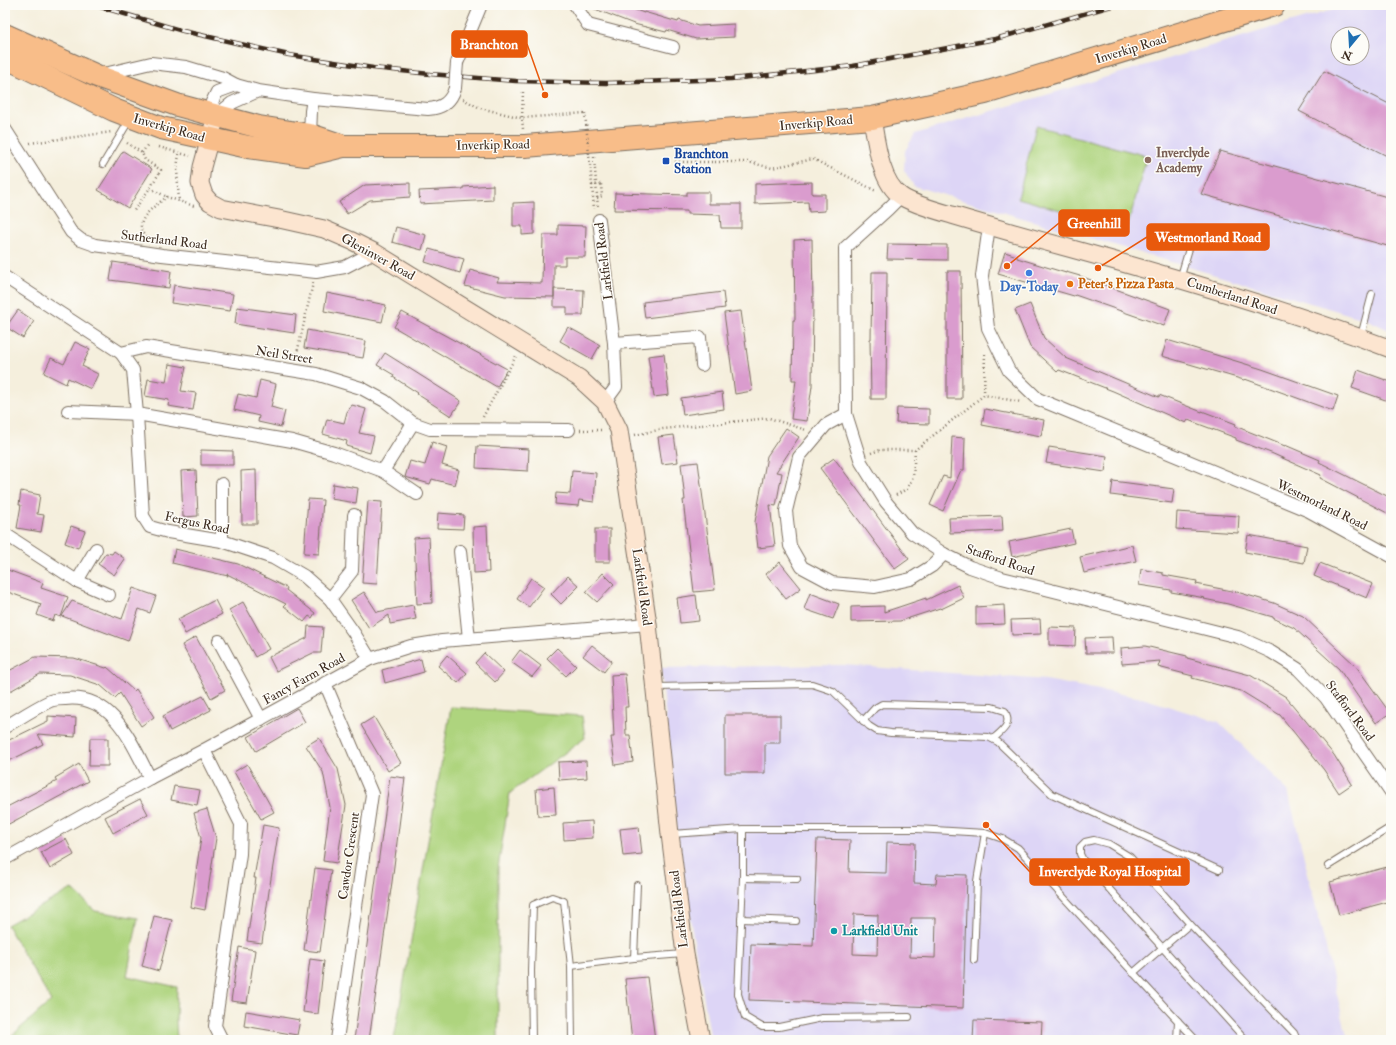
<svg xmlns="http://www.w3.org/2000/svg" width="1396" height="1045" font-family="'IM FELL Double Pica',serif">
	<rect width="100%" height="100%" fill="#fdfcf7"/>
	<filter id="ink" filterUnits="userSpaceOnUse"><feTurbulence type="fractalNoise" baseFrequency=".025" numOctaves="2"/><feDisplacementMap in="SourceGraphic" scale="8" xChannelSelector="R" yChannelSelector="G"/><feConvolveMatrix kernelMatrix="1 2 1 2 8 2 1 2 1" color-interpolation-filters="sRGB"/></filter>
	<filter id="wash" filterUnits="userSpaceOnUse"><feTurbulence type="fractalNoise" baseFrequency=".012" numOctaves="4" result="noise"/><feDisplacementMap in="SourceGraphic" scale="16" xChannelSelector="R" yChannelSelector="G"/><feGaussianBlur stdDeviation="0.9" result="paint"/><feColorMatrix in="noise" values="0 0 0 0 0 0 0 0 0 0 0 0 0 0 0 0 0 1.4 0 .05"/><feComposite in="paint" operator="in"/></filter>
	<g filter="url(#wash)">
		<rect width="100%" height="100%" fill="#f5efdd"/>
		<g fill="#ddd5f6" fill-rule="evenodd">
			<path d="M1349,5H1391V331L1368,320L914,186L904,170L905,151L915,134ZM1338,34H1362V58H1338Z"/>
			<path d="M843,665L1046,680L1142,698L1219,722L1288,791L1348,1040H711L680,860L661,668Z"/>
		</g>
		<g fill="#aed47e" stroke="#747f4e">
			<path d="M1036,126L1147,156L1127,229L1018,198Z"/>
			<path d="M451,707L582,716L585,738L510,793L498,868V1040H394Z"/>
			<path d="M72,889L95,911L138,918L127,976L177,987L176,1021L177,1040H7L51,1001L7,925Z"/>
		</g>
		<g id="blocks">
			<g fill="#da9cce" fill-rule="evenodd">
				<path d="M587,5H622L644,13V12L678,22L679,20L698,26L734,24V37L696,39L667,30L666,32L634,24L587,6Z"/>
				<path d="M1324,71L1391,105V158L1299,111Z"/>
				<path d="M123,151L152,169L128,208L98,190Z"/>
				<path d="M1220,151L1391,198V247L1201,194Z"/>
				<path d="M812,182V194H825V211L809,212L808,202L755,204V184Z"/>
				<path d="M410,183V197L370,200L347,214L339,202L365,185Z"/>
				<path d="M493,185V200L420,204L419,191L463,189V187Z"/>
				<path d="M687,192H709V204H741V228H721L720,215L687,214V211L614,210L615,193L687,195Z"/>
				<path d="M534,202V234L522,235V226H513V203Z"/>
				<path d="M558,225L586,226L585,257H565V265H554V297L505,296L465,286L470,270L499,278L497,282L542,283L543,235H558Z"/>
				<path d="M396,227L426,235L422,250L392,242Z"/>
				<path d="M812,239L813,305L812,386L807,421L791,419L796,380H792L793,320H795L794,240Z"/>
				<path d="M888,244L947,245V260L887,259Z"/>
				<path d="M429,249L464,259L460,273L425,262Z"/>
				<path d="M1005,252L1017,256V258L1066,273V272L1080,276L1170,309L1164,326L1075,295L1074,296L998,274Z"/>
				<path d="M113,262L171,271L169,288L110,280Z"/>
				<path d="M947,271H961L962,399H947Z"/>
				<path d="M872,272H887L886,399H871L870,339H871Z"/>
				<path d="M174,285L233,294L230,311L171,303Z"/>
				<path d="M554,289L584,290L583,315H567V307H554Z"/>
				<path d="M723,292L725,308L645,318L643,302Z"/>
				<path d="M327,293L386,305L382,322L324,311Z"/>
				<path d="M1030,304L1044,338L1066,358L1159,397V395L1202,412V411L1236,424L1235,426L1285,446V445L1320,460L1319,462L1391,498V515L1320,478L1321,475L1271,453L1236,440V438L1188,420L1186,423L1113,391L1059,370L1057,372L1030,347L1015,310Z"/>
				<path d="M237,307L296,315L294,333L235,324Z"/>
				<path d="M18,310L34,321L23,338L6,327Z"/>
				<path d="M741,311L752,391L735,394L724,313Z"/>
				<path d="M402,312L507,369L497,387L394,327Z"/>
				<path d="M568,327L600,345L592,359L560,341Z"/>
				<path d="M307,330L366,341L363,358L304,348Z"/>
				<path d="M1167,340L1262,369L1338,396L1333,411L1245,379L1244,380L1162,356Z"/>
				<path d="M75,342L90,349L82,366L98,374L91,389L68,378L66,384L44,373L51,358L64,364Z"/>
				<path d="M385,353L461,401L451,416L417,394L418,393L393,377L394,375L377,365Z"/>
				<path d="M664,354L669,395L654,397L648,356Z"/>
				<path d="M169,364L186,367L181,391L196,393L193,410L168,406L169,400L145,396L148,379L166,382Z"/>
				<path d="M1358,370L1391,382V402L1352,388Z"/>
				<path d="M260,380L276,384L271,407L285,411L281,427L258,422L259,416L234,410L238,394L256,398Z"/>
				<path d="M722,392L724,409L683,415L681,398Z"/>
				<path d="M352,405L366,409L359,433L374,436L370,453L346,446L347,441L323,434L327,419L344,423L347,412Z"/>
				<path d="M897,408L929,409V424L896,423Z"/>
				<path d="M985,409L1044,420L1041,436L982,425Z"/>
				<path d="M786,428L799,437L776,472L782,473L776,506L770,505L775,546L758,548L755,522L767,456Z"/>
				<path d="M674,435L678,462L662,464L658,437Z"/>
				<path d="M952,437L965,438L964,470H961L943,511L930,505L943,476L950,478Z"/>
				<path d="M432,442L447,447L442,465L459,470L455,485L432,479L430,484L405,477L410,461L425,465Z"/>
				<path d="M477,446L529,449L528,471L476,468Z"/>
				<path d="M1049,447L1107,456L1105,472L1046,463Z"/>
				<path d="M201,450L233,451V465H201Z"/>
				<path d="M834,458L909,559L895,569L820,468Z"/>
				<path d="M698,462L715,590L694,592L683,500H685L681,464Z"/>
				<path d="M196,470L198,516L183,517L181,471Z"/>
				<path d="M256,470L257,524H242L241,471Z"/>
				<path d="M572,471L596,473L594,502L579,500L578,506L555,504L556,493L570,494Z"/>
				<path d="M1113,481L1174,489L1172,503L1111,495Z"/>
				<path d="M333,484L358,488L356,503L331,499Z"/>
				<path d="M21,491L40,495L37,514L44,515L41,532L17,528L21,505H19Z"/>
				<path d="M308,499L323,500L319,554L304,553Z"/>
				<path d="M368,501L382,502L377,584L362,583Z"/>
				<path d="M1177,512L1239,516L1238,533L1176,529Z"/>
				<path d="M438,513L464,515L463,529L437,528Z"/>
				<path d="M1002,516L1003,531L950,533L949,518Z"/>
				<path d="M71,526L85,531L78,548L65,543Z"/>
				<path d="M487,526L489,572L474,573L473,527Z"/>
				<rect x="595" y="529" width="15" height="33"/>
				<path d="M1071,529L1074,543L1012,557L1009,542Z"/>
				<path d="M1248,535L1307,546L1304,563L1245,552Z"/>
				<path d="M429,537L432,603L417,604L414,538Z"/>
				<path d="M1132,545L1136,561L1084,573L1080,557Z"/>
				<path d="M175,549L238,564L287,588L286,590L315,613L312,618L309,616L304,622L284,606L286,604L227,574L228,576L172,563Z"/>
				<path d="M114,551L125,559L114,575L98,564L106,553L112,554Z"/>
				<path d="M780,562L801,588L786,599L766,574Z"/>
				<path d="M1320,563L1373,584L1367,598L1314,576Z"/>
				<path d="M5,569L43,583L41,588L68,597L61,617L55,615L53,621L37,615L41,604L5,591Z"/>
				<path d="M1141,569L1163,573V575L1197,581L1196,584L1237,592L1274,603L1303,616L1356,666L1390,713L1376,723L1339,669L1294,628L1273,618V617L1228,604L1204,599L1205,598L1171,592V590L1139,585Z"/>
				<path d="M603,573L614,584L597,602L586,592Z"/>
				<path d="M568,576L579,586L561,604L551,594Z"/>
				<path d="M531,578L544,587L529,607L517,599Z"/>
				<path d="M958,585L964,598L941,609L940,608L900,621L851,622V607L884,606V612L926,598V600Z"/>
				<path d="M133,588L156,596L150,613L139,609L128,641L62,616L72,601L122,619Z"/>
				<path d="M364,592L377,612L413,605L416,619L390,624L389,615L369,628L351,600Z"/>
				<path d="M810,593L839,604L833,619L804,609Z"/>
				<path d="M696,595L699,621L680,623L677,598Z"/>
				<path d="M215,600L222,614L185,634L178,619Z"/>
				<path d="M243,602L269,649L255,657L229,610Z"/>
				<path d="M1004,605L1005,624L976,625V607Z"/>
				<path d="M1040,619L1041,634L1012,635L1011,620Z"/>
				<path d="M308,626L323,627L321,653H313L276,671L269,657L307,638Z"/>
				<path d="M1049,627L1076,628L1075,646L1049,645Z"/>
				<path d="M196,637L225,690L211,698L182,645Z"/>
				<path d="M1112,637L1113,653H1086L1085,638Z"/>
				<path d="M592,645L612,661L604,672L583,656Z"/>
				<path d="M1145,646L1187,656V658L1250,675L1286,697L1334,755L1352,784L1339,793L1324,770L1280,715L1241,691L1192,678L1193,676L1158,667L1160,661L1122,664L1121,648Z"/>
				<path d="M557,648L576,666L566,676L547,658Z"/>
				<path d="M520,650L541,666L532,677L511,662Z"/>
				<path d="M484,653L504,672L495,682L475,663Z"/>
				<path d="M447,655L467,673L458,683L438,666Z"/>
				<path d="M35,657L74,658L106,668L107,667L134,691L136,689L154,717L141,726L120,693L115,698L100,685L70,675L40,674L5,694V673Z"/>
				<path d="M421,659L424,672L385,683L382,670Z"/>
				<path d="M625,674L628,707H625L626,735H630L633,762L615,765L611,737H614L611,675Z"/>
				<path d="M203,696L211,710L170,731L163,716Z"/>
				<path d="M297,708L305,722L256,751L248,737Z"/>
				<path d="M725,715H780V743H765V773H725Z"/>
				<path d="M48,716L76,718L75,737L38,734L43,744L5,763V742L48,721Z"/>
				<path d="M374,717L401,763L388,771L361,725Z"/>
				<path d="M90,738H108V766H89Z"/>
				<path d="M319,738L338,769L346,805L337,863L323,861L330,807L323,772L306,746Z"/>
				<path d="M586,761L587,778L559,780L558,762Z"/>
				<path d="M79,764L88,781L5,826V808L57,781L55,778Z"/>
				<path d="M247,764L274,812L261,819L234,772Z"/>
				<path d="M390,776L405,778L392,882L369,1040H354Z"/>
				<path d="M174,786L200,790L197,805L171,800Z"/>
				<path d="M554,787L556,815L538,816L536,789Z"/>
				<path d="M140,799L148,814L113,833L105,817Z"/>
				<path d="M207,809L216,838L205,910L191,907L201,838L194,813Z"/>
				<path d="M592,821L593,838L564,840L563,823Z"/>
				<path d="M263,825L279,828L269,891L262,943L247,941L256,878H254Z"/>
				<path d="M639,827L642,854L623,856L620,829Z"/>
				<path d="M66,839L74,855L50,869L41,852Z"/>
				<path d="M817,839L850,840L849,872L886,873L887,842L915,843L914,883L936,884L937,874L967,875L963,1008L749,1000L751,944L813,946ZM854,914L878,915L877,955L853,954ZM911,918H936L935,958L910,957Z"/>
				<path d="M1391,866V901L1339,915L1330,882Z"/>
				<path d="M315,868L331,870L320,952L304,950Z"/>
				<path d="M154,916L172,920L159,971L142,966Z"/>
				<path d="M239,947L255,950L247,1003L231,1001Z"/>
				<path d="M310,959L324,961L318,1014L303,1012Z"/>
				<path d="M647,977L655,1040H632L625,979Z"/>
				<path d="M246,1011L300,1020L297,1035L244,1026Z"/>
				<path d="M974,1020L1042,1022L1041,1040H973Z"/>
			</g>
		</g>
	</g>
	<g filter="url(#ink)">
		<use href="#blocks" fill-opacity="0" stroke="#7c6f61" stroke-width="1"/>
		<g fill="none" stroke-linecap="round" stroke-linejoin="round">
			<g stroke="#7c6f61" stroke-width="8">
				<g id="lane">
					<path d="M103,164L130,119"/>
					<path d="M1180,279L1191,242"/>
					<path d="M1361,336L1372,294"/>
					<path d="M656,687L812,684L833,691L869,726L877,731L891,733L988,737L998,742L1052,794L1219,870"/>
					<path d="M863,721L875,708L882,704L992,707L1005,711C1012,725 1003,730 993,739"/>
					<path d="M743,829V878L738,994L745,1017L762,1027H779L822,1018L909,1017"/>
					<path d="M672,834L743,829H917L985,833L1003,839L1018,848L1178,1021L1177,1040"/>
					<path d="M1328,866L1391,827"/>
					<path d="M743,878L797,879"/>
					<path d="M741,919L796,921"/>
					<path d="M634,958L637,885"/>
					<path d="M974,960L977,881L985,833"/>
					<path d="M571,966L634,958L683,954"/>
					<path d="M1133,973L1190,924"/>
					<path d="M1178,1021L1196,1040"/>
					<path d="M532,1040L531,971L533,905L552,897L564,901L571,966L572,1040"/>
					<path d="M1246,1040L1083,860L1080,854V847L1085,842L1094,840L1109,844L1130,857L1190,924L1294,1033L1297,1040"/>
				</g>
			</g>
			<g stroke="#7c6f61" stroke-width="14">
				<g id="street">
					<path d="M575,5L588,25L673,47"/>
					<path d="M457,63L481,5"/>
					<path d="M100,75L151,63L186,67L223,78L236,85"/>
					<path d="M258,91L232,103L216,116L212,102L217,92L236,85L258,91L313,99L428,109C442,108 451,102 455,88"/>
					<path d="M5,129L71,232L81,240L95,245L162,255L316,272L345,267L374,252"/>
					<path d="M310,135L311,111L313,99"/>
					<path d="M901,196L888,209L845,248L846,414L861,462L886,502L912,533L944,554L970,567L1002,578L1238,637L1271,652L1298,669L1326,698L1391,792"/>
					<path d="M599,220L614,343L616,387L605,402"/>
					<path d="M989,226L982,276L988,328L1009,371L1038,399L1309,511L1391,556"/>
					<path d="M5,277L121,353L146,347L316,374L361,388L385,401L413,423L430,429L569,430"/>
					<path d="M614,343L700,337L702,365"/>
					<path d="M121,353L133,370L137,414L143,516L150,527L168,532L222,541L273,558L304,576L330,599L354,633L370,659"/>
					<path d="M68,411L137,414L292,441L334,453L383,471L417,494"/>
					<path d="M846,414L826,425L799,457L786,511L790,546L802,567L832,583L875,587L911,579L932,566L944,554"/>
					<path d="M383,471L413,423"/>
					<path d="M222,484V541"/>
					<path d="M5,534L77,581L109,595"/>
					<path d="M460,551L469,639"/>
					<path d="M77,581L96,549"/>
					<path d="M330,599L352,571L354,515"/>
					<path d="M219,641L261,719"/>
					<path d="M325,683L372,794L337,1040"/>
					<path d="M5,727C20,718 35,708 50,701C55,699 60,699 65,699C113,693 132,744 150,778"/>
					<path d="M204,750L241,824L240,854L215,1026L222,1040"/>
					<path d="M5,859L150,778L204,750L370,659L411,646L442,641L648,624"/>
				</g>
			</g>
			<g stroke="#7c6f61" stroke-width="19">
				<g id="secondary">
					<path d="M216,116L202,167L200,183L204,195L210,202L221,208L279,219L324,229L352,241L374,252L579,378L605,402L619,430L648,624L670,834L685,954L701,1040"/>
					<path d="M872,118C876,141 880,182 901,196C912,204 938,211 952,215C989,226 1027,237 1065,247C1175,277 1285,309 1391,349"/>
				</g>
			</g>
			<g stroke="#7c6f61" stroke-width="24">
				<g id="highway">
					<path d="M5,35L97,76L177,105L259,127L310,135L343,146"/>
					<path d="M5,57L114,110L161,128L248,147L306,155L343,146H525L872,118L985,93L1274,5"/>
				</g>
			</g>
			<g stroke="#7c6f61" stroke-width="2.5" stroke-dasharray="1 3" stroke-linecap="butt">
				<path d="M523,92L522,118L523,129"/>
				<path d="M463,99L480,108L522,118L585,113"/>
				<path d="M30,143L112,132"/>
				<path d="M127,143L142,153L145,160L161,170L150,188L133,212"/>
				<path d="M159,147L190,156"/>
				<path d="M142,153L148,144"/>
				<path d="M179,154L177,168L179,202"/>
				<path d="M594,157L598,208"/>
				<path d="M675,162H748L772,168L813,159L876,191"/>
				<path d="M592,185L594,209"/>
				<path d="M150,188L167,197"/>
				<path d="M597,198L602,196L601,184"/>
				<path d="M149,240C147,238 144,235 142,232C136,218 157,204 167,197L194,206"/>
				<path d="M296,358L313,283"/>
				<path d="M984,395L985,351"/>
				<path d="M483,417L516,356"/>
				<path d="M580,430H603"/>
				<path d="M635,435L663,429L769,418L806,430"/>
				<path d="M871,453L880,450H915"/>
				<path d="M896,495L907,489L913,477L915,450L984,395L1021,402"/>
			</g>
			<use href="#lane" stroke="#fff" stroke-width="6"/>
			<use href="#street" stroke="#fff" stroke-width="12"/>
			<use href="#secondary" stroke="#fce5d0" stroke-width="17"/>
			<use href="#highway" stroke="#f8bd89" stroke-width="22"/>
			<g stroke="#3b2a1e" stroke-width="4.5">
				<path id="rail" d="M94,5L183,31L289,55L373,68L430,74L516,81L606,83L731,79L853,66L995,39L1115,5"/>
			</g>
			<use href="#rail" stroke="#fdfcf7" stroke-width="3" stroke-dasharray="9" stroke-linecap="butt"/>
			<g stroke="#7c6f61" stroke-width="14" stroke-linecap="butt">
				<path id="street-bridge" d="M455,88L457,63"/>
			</g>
			<path stroke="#7c6f61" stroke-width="2.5" stroke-dasharray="1 3" stroke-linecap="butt" d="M585,113L592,185L601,184"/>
			<use href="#street-bridge" stroke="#fff" stroke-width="12"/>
		</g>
	</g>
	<circle fill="#8d6e63" stroke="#fdfcf7" stroke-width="1.5" cx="1148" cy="160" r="4"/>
	<rect fill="#1a4fb4" stroke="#fdfcf7" stroke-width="1.5" x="662" y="157" width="8" height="8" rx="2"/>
	<circle fill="#3f7fe0" stroke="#fdfcf7" stroke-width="1.5" cx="1029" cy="273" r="4"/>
	<circle fill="#e8710a" stroke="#fdfcf7" stroke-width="1.5" cx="1070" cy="284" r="4"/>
	<circle fill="#0f9aa8" stroke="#fdfcf7" stroke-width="1.5" cx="834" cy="931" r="4"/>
	<g text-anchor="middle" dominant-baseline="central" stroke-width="3" stroke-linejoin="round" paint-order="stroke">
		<g font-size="13" fill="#3b2a1e" stroke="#fdfcf7">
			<text transform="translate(1131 49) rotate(-17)">Inverkip Road</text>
			<text transform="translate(816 123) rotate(-5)">Inverkip Road</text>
			<text transform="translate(169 128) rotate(16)">Inverkip Road</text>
			<text transform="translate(493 145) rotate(-1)">Inverkip Road</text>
			<text transform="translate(164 240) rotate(7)">Sutherland Road</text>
			<text transform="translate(378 257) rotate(29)">Gleninver Road</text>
			<text transform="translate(604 261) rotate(-97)">Larkfield Road</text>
			<text transform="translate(1232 296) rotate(18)">Cumberland Road</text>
			<text transform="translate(284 355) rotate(9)">Neil Street</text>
			<text transform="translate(1322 505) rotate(26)">Westmorland Road</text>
			<text transform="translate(197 523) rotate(12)">Fergus Road</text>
			<text transform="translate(1000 560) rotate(19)">Stafford Road</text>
			<text transform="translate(642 587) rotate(82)">Larkfield Road</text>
			<text transform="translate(304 679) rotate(-29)">Fancy Farm Road</text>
			<text transform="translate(1350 711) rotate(53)">Stafford Road</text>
			<text transform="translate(349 856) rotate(-82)">Cawdor Crescent</text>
			<text transform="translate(679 909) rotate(-97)">Larkfield Road</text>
		</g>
		<g font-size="13" font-weight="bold" fill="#785e54" stroke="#fdfcf7" text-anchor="start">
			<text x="1156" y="153">Inverclyde<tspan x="1156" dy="15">Academy</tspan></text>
		</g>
		<g font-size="13" font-weight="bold" fill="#164399" stroke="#fdfcf7" text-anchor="start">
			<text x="674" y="154">Branchton<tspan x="674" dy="15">Station</tspan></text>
		</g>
		<g font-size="13" font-weight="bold" fill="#c56008" stroke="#fdfcf7" text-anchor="start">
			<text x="1078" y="284">Peter's Pizza Pasta</text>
		</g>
		<g font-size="13" font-weight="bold" fill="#366cbe" stroke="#fdfcf7">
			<text x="1029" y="287">Day-Today</text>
		</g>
		<g font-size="13" font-weight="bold" fill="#0d838f" stroke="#fdfcf7" text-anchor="start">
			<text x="842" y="931">Larkfield Unit</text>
		</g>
	</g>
	<path fill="none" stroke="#e8590c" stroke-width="1.5" d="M545 95L527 44M1007 266L1059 223M1098 268L1147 237M986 825L1030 872"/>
	<g fill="#e8590c" stroke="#fdfcf7" stroke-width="1.5">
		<circle cx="545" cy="95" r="4"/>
		<circle cx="1007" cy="266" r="4"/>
		<circle cx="1098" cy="268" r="4"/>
		<circle cx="986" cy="825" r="4"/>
	</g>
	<g fill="#e8590c" stroke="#e8590c" stroke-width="1.5">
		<rect x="452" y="31" width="75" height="26" rx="4"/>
		<rect x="1059" y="210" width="70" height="26" rx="4"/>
		<rect x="1147" y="224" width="122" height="26" rx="4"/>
		<rect x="1030" y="859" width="159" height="26" rx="4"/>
	</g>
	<g font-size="14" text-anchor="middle" font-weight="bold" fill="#fff">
		<text x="489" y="49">Branchton</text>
		<text x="1094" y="228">Greenhill</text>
		<text x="1208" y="242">Westmorland Road</text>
		<text x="1110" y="876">Inverclyde Royal Hospital</text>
	</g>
	<rect width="1396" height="1045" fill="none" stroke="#fdfcf7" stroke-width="20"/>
	<g transform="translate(1350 46) rotate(198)"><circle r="19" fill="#fdfcf7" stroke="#afa8a0"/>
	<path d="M0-3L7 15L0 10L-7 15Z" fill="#1f6fb2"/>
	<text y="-6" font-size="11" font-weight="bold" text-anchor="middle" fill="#3b2a1e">N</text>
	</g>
</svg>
